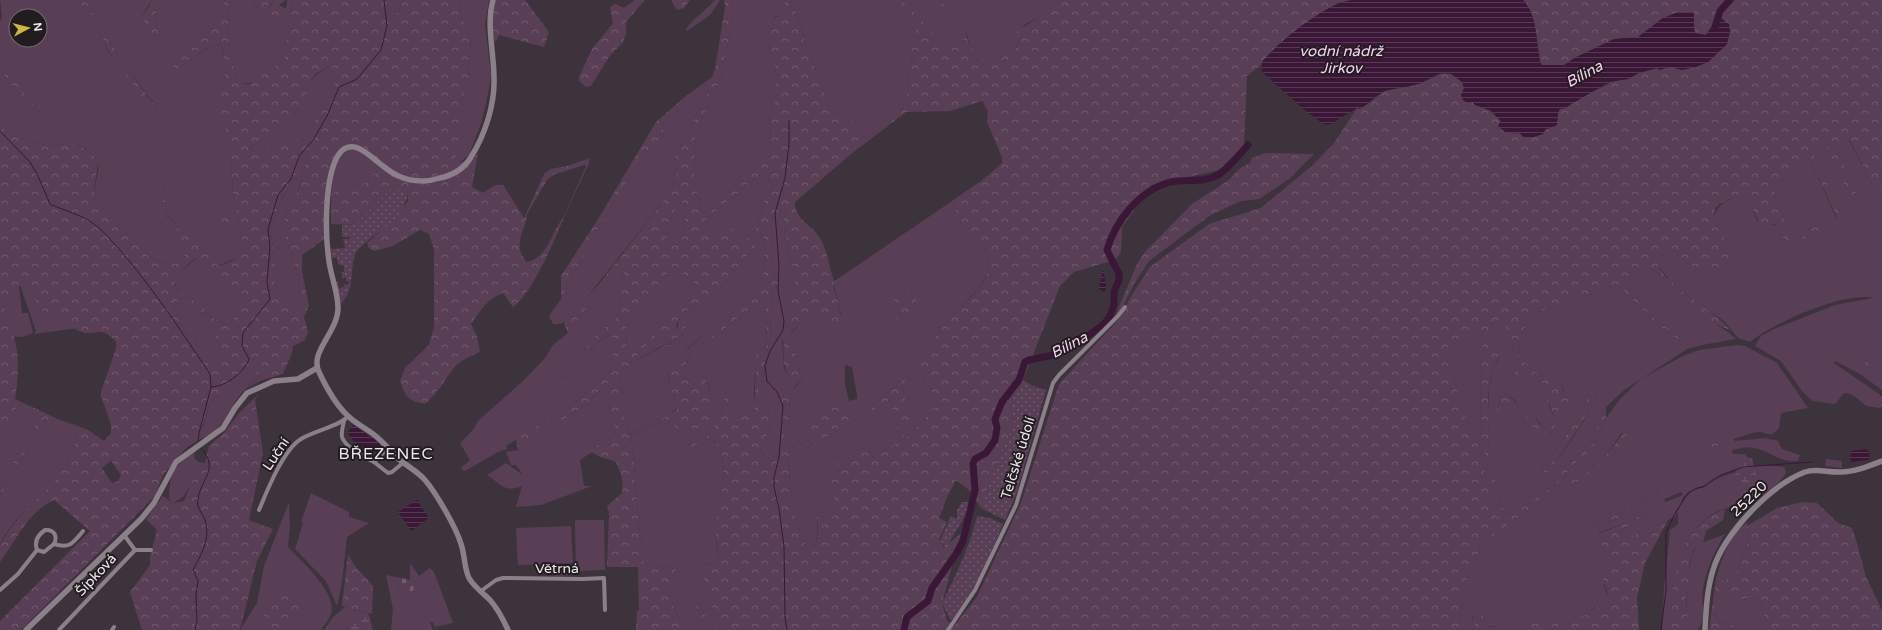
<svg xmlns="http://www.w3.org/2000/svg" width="1882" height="630" font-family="'Varela Round',sans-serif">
	<defs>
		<pattern id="forest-crowns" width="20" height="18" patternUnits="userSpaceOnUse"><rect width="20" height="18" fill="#593f55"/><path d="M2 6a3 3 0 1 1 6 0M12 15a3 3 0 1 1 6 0" fill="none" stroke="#715b6e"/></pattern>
		<pattern id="wetland-marsh" width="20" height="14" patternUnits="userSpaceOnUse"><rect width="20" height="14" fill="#593f55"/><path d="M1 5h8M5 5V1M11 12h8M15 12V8" fill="none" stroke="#715b6e"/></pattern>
		<pattern id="cemetery-stones" width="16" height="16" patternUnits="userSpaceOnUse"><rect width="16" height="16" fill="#593f55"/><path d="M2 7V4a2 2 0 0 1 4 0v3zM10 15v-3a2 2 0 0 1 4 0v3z" fill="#715b6e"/></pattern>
		<pattern id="park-dots" width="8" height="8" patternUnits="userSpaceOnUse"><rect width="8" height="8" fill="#593f55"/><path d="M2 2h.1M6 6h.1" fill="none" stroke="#715b6e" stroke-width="1.8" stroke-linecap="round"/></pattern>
		<pattern id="water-rules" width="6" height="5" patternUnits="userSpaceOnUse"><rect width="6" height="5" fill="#3b1737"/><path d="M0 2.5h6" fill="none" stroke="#583954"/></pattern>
	</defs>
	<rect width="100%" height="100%" fill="#3d333c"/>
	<g fill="#593f55" fill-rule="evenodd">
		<path d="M0,0H79L103,39L109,53L156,106L124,64L85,0H152L141,17L166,51L155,23L158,0H225L213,30L174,56L176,70C194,61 199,49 220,44C224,53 225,64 225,74C225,89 215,107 225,119L231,159L233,194L244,251L240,257L217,266L182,222L166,210L164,184V209L167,217L175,222L185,254C184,272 158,262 149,256L94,199C93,188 100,171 98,163C93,147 73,145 63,135C40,115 21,89 2,66L0,67V21L2,17ZM16,16H40V40H16Z"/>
		<path d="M229,0H252L259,9L270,6L274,0H286L279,5L286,9L287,0H291L292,14L287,25V40L281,49L286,55C278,67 267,73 257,83H241L237,80L228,43Z"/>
		<path d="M387,0H403L395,18L393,20C386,15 387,8 387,0Z"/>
		<path d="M460,0H489L485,24L491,75L489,89L482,121L469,155L460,162L456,157V152L462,119V102L469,76L468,65L471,40L461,15Z"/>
		<path d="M733,0H784L785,4L783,11L774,18L769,43L777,77L775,87L777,98C763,119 774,128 770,147C768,154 760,162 754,166C751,169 747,170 743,172C735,190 718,203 702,213L694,181L695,134L720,80L731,29Z"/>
		<path d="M790,0H894C901,9 920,24 917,36C916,41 912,45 909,49L913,57C905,72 911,91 903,106C897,120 878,130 866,139L856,123L837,115L828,106L823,88L804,41V36L795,9Z"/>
		<path d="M902,0H929L964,38L962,44L951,47L940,42Z"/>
		<path d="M939,0H1061L1039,17L1024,25L1015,51L988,64C977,56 969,49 967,35Z"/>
		<path d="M332,66L333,73L338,78L306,139L285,141L260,152H256L249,147C265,140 283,129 294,115C310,92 303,78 332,66Z"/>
		<path d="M0,71L63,144C48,149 43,143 30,140C22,138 15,138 9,133C5,131 3,127 0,124Z"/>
		<path d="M706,84L709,90L676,155L674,161L677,177L670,193L580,306C572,315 566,326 553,324L549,316L561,299L596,231L624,186L645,157L660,147L664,135L662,126L668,117L685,107Z"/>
		<path d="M1843,140H1849L1871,183L1882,193V370L1863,355L1859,356V359L1882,376V390L1860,374L1835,361L1834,363L1882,396V407L1880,408C1876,407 1870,407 1867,406C1858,401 1855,393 1844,393L1835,404L1813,401L1809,398L1802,391L1781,361L1755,346L1761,336L1772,330L1835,305L1873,298C1845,291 1773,323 1750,342L1738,338L1724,321L1698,304L1672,283L1656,263V259L1671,247C1686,264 1705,280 1727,263V247L1714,218C1718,203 1728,199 1742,196L1751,206L1757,221L1777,226L1786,245L1824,223L1791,235L1774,195C1777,180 1795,167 1806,157L1811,161L1836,218L1840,212L1814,155V151L1826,146L1834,162L1862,206L1837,149L1836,145Z"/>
		<path d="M352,149C364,152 372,160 381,168L363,184L347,186L338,189L331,195C332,180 334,153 352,149Z"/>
		<path d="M306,154L308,156L295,200L286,206L287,219H285V235L298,276L299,289L306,305V309L301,313L288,300L286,302L275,282V263L270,228L283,196L289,188L301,155Z"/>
		<path d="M765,171L770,174L758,226L739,250L713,234L706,219Z"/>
		<path d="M952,201C957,212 961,225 969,234C976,242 986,244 988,256C993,284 964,301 950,318C936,334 926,354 911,370C894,389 872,406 849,418L837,406L812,432L811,439L793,448H788L785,441L784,431L788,425L791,389L796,387L802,380L791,334C798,325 805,316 817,316L821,322L841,314L833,282ZM845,365L852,367L857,395V399L849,401L845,385Z"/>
		<path d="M682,202L683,204C685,217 688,239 674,246L665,243L672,215Z"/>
		<path d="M786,207L787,210L784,218V228L795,277V285L792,291L790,306V327L782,341L784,368L788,376V383L781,391V401L783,413L778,454L762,456L760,450L770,430L772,408L761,406V384L770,338L772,292L773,288L779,286L778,279L770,269L772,248L770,223L776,214Z"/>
		<path d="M763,233L765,268L760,284L744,303L720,323L711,328L670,364C663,377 673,392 678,405L677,408L669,415L629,434L623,411L620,372L641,358L679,339L694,312L722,286L756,245Z"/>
		<path d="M624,256V273L618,316L591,340L572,367L548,388L551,389L562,379L567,377C581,364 592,342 610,335L613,338L615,344L609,373L578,400L506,446L507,449L498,452L465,471L462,470L461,468L470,460L460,443L473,430L478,421L525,379L545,358L553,345L568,333Z"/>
		<path d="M197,258C209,278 225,286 247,295L230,326L202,312L191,299L181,294L176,286L174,280L176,275Z"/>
		<path d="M0,262L78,328L34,334L36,331L20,285L19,286L22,313H28L33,333L22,337L0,336Z"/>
		<path d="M674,267L697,285L684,298L662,316L629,356L627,352L626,329L631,312Z"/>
		<path d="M1652,268L1698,312L1728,332L1736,339L1702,345L1687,349L1623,391L1606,407L1590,444L1565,466L1556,484L1520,508L1505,514C1499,496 1481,436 1491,420C1493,416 1513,408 1518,407L1517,402L1504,392C1497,398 1503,406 1491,414L1488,413L1489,387L1493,368L1499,359L1497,348L1488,336L1491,324L1503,319L1506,320V341C1522,350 1519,363 1512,377L1514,383L1527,378L1545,384L1549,406L1555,417L1545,429L1535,417L1545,435L1548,436L1569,406C1567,397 1561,382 1555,376L1542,377C1535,371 1528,367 1523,360C1513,346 1525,323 1535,313L1618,285L1657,325L1680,341L1682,339L1654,318L1625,285V282L1628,278ZM1591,391L1596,393L1597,397C1583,423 1566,452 1544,473L1541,470L1567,434Z"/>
		<path d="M765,298L767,346L748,363H753L756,366L754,389V411L741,417L734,418L732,414L726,393L720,415L709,435L672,453L711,438C736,462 715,506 716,536C716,546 719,555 719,564L700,565L720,630H713L690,586L687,589L709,630H685L669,598L677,566L646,567L644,563C637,520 636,478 631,435L662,422H667L680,430L695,428L702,429C711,403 715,402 705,376L699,373L691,381L681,374V370L689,360L690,352L697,346L711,339Z"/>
		<path d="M176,301L199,311L205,319L217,327L214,332L220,346L217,362L210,363L203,362L200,356L195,340L182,329L174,307Z"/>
		<path d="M699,303L678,339L660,347L629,364L656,334L666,340L676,339L679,316Z"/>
		<path d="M1479,331H1481L1483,335C1481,375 1478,419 1485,458C1489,477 1497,496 1503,514L1496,518L1481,459L1479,445L1466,418L1445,353L1447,347L1470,338Z"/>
		<path d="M1737,345L1745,346L1777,363L1808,408L1781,413L1779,428L1773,434C1769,435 1765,433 1761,432C1751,432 1742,437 1733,439L1735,441L1765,438L1778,441L1782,449L1800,455L1798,461C1776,462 1772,451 1753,448C1746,446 1740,449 1732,450L1733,454H1745L1751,462L1726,474L1713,479L1707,484L1691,491L1683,497L1675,517L1627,538L1621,530L1652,514L1645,512L1626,523L1598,533L1608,564L1604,586L1610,601L1609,605L1596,607L1586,615L1556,625L1544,627L1534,623L1525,626L1523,630H1500L1497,626H1486L1483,614L1485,608L1472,617L1476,630H1462C1457,609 1463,584 1473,565C1476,558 1479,553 1480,545L1557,490L1570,468L1586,455L1597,440L1606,418L1620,399L1641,379L1681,357L1699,350ZM1633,425L1608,462L1565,488L1590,471L1605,457L1620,435ZM1660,488L1659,493L1624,516L1595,528L1593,525L1625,511ZM1682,492L1683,495L1666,502L1664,499Z"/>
		<path d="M919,366L938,403L912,433L873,458L869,447L855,450L833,467L836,513L832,518L824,516L817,517C816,528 823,546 807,547C797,535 786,473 789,457L813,444L822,445L827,437L890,400L900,437L904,394L902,385Z"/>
		<path d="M255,371L259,376C252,383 243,390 237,399C227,413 221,433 202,438L200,432C209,419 204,409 217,395H226Z"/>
		<path d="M610,382V406L615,429L614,437L593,447L592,452L580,460L584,486H592L541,505L516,507L522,486C505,493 502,485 487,475L506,463L523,475L516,465H511L506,452L518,450L584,406L607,383Z"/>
		<path d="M20,402L45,414L41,417L21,447L0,490V438Z"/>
		<path d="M58,419L78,426C78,433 76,440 73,447C72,452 71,457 68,462C54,495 14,511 0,545V496L42,424L47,420L53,421Z"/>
		<path d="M194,452L195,459L199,462L205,463L183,497L173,503L169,499C169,474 174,466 194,452Z"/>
		<path d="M1826,459L1842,461V468L1825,466Z"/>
		<path d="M1762,465L1784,467L1786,472C1779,487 1758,499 1742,504C1734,507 1724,508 1716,512C1676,534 1671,589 1671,630H1662L1664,587L1670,530L1678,524V511L1682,501L1692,491L1704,487L1713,480L1753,466Z"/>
		<path d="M311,493L349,512V517L369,523L347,537L342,582L337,606L326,581L295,549L303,523L301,522Z"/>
		<path d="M289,502L290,527L288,547C301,561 338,593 331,614C329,620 324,625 321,630H240L257,603L264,566Z"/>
		<path d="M575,520H604L605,570L576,571Z"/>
		<path d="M1747,523L1748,542L1738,570L1734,578L1719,583L1716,579C1720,564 1731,529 1747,523Z"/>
		<path d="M571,526L573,563L518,565L516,528Z"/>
		<path d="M1725,534C1715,550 1706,570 1703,589C1700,606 1709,615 1697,630H1688C1685,617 1687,559 1695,549C1702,541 1716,538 1725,534Z"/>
		<path d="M410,563L419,576L430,568L434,572L453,623L434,627L433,622H430L433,630H391L393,609L386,575L401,578L398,593L411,595L415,581L410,580Z"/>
		<path d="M554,566H572L573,575L555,576Z"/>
		<path d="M1721,593L1744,600L1748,598L1760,599L1766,623L1759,630H1737L1734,625L1719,623C1714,615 1714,604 1716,595Z"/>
		<path d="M345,607L368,613L373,630H324L333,617Z"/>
	</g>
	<g fill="url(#forest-crowns)" fill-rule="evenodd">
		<path d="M79,0H85L124,64L163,117L153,112L109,52L103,39Z"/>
		<path d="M152,0H158L155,23L166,51L163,55L141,17L149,7Z"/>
		<path d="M225,0H229L228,43L237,80C255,91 257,77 270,70C277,66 281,62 286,55L281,49L287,40V25L292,14L291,0H387C387,8 386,15 393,20L395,18L403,0H460L461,15L471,40L468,65L469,76L462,102V119L456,157L460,162L465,161C458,170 449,174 439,176C419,182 399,176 383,164C373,155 366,146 352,144L332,163L329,172L325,235L323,240L302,255V272L309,306L304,317L308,332L305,340L293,346L292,353L283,374L262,380L247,388L259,376L255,371L226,395H217C204,409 208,419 200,432L202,438L186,448L163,475L155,496L21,630H0V621L90,531L54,500C27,513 17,539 0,562V545L9,530L26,510L51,486L68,463L78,432V426L88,430L104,441L111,433V425L101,396V392L116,348V342C101,325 96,336 82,332C74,330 68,322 61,319C54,315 44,314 39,307C35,301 35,294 30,288L19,286L4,299C3,314 10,323 14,337C20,357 18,379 15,399L58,419L53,421L47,420L42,424L0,496V490L21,447L41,417L44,414L20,402L0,438V124C3,127 5,131 9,133C15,138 22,138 30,140C41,143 50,149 63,144L0,71V67L2,65L36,108L64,136L93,154L98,163L94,190V199L149,256C160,263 176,269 185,257L175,222C172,220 169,218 167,216C162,208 161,191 164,183L166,210L182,222L218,266C227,264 239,259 244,251L233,194L231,159L229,156L225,120L218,107V99L223,85L225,76L223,51L220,44C199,48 193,62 176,70L170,62L174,56L212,30ZM332,66L333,73L338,78L305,139L285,141L260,152H256L249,147C265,139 283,130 294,115C298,109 302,102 305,96C314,76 309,75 332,66ZM306,154L308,156L295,200L286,206L287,219H284L285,235L298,276L299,289L306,305V309L301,313L288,300L286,302L275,282V263L270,228L283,196L289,188H292L301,155ZM197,258C209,278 225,286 246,295L230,326L203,313L205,307C190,298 159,287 184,268C189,264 192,260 197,258ZM176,301L199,311L205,319L216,327L214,332L220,346L217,361L210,363L203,362L200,356L195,340L182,329L174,307ZM111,461L121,475L118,481L112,483L102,468Z"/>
		<path d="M252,0H274C270,5 266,10 260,9Z"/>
		<path d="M496,0H525L549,32L544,47L499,35L496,42C488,33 492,11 496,0Z"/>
		<path d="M635,0H645L626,22V34L623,42L609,57L591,86L586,87L579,81V77L592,49L613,23L610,7L615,4L624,8Z"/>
		<path d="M671,0H690L684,8L678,10L676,9Z"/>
		<path d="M715,0H720L710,15L687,31L686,29C695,17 705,11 715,0Z"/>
		<path d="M724,0H733L731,29L720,80L695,134L694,181L702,213C718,203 735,190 743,172C747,170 751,169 754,166C760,162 768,154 770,147C774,128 763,119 777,98L775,87L777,77L769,43L768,24C775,18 787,10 784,0H790L795,9L804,36V41L823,88L828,106L837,115L856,123L866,139C878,130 897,120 903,106C911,91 905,72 913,58L909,49V44L917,37C918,21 903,12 894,0H902L944,44L951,47L956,43L962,44L964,38L929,0H939L964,27L968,42L973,50L988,64L1015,51L1019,40L1017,31L1039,17L1061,0H1352L1338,3L1262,62L1261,65L1247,76L1244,145L1219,170L1152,185L1122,227L1121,252L1115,260L1074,272L1060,286L1023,380L1010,401L1014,422L1008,439L1001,452L981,508L969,490L956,480L948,495L939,518L947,522L939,540L944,548L961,533L942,603L947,621L954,626L977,597L1021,503L1059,384L1119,319L1133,293L1150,267L1209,224L1261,208L1314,164L1334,143L1357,108C1366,109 1373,98 1380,94C1390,87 1403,89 1415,85C1432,81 1445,63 1461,81C1466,86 1469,98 1475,105L1487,108L1501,121L1498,126L1513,134L1519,133L1524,137L1557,125L1558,113L1560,109L1565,108L1585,95L1609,84V82L1628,79L1639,73L1657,68L1671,67L1682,70L1696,67L1708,62L1727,44L1730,31L1719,19L1706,35L1695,33L1694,28V12L1683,13L1678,12L1663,18L1638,37L1624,38L1598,46L1564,65H1542C1539,61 1540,58 1539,54C1536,36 1536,13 1523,0H1882V193L1871,183L1850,140H1843L1837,145V149L1862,206L1858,208L1850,197L1826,146L1814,151V155L1840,212L1843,215L1838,220L1811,161L1806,157C1795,167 1777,180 1774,195L1791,235L1824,223L1828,226L1792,244L1786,245L1777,226L1774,224L1761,227L1751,206L1742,196C1687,207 1731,232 1729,256C1729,261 1726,264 1723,266C1703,281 1683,260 1671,247L1656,259C1658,282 1716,311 1730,330C1710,323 1691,308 1676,293C1668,284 1661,275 1652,268L1628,278L1625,282V285L1654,318L1682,339L1680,341L1657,325L1618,285L1535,313C1525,323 1513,346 1523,360C1528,367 1535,371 1542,377L1555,375L1559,380L1563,391L1571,404L1548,436C1546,435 1543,435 1541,434C1535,432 1526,419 1525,412L1529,413L1545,429L1555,417L1546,398L1545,384L1527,378L1514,383L1512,377C1519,363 1522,350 1506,341V320L1503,319L1491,324L1488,336C1491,340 1496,345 1498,349C1502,356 1495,363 1493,369C1488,383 1488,399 1488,413L1491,414C1503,406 1497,398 1504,392L1519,405L1518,407C1513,408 1493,417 1491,420C1481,435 1499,496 1505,514L1520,508L1556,484L1565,466L1590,444L1606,407V418L1597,440L1586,455L1570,468L1557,490L1480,545C1479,553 1476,558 1473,565C1463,584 1457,609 1462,630H720L699,565L719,564C719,551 715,539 716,527C717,499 735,461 711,438L673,455L672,453L709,435L720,415L726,393H730L732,414L734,418L741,417L754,411L756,366L753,363L748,365L747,363L767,346L765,298L711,339L697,346L690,352L689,360L681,370V374L691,381L699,373H704C709,391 720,414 702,429L695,428L680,430L667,422H662L631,435C636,478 637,520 644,563L646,567L677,566L669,598L685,630H636L637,610L639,611L638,567H607L609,512L607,506L622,493C624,482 621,473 616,462C607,458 598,458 591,451L593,447L614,437L615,429L610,406V383H607L584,406L518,450L516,439L578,400L609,373L615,344L613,338L609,335C592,342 581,364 567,377L562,379L551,389L548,388L572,367L591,340L618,316L624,273V257L568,333L564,323L599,284L670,193L677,177L674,161L676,155L709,90L706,84L685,107L668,117L662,126L664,135L660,147L645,157L624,186L596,231L561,299V276L600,216L656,122L681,100L712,77L715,69L725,7ZM982,101L988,111L987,122L1002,157V163L985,178L952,201C957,212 961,225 969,234C976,242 986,244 988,256C993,284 965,301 950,318C936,334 926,354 911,370C894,389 872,406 849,418L837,406L827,408L809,421L811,432V439L793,448H788L785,441L784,431L788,425L791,390L802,380L791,333C798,325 805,316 817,316L821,322L830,326L839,321C843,310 834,295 833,283L836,281H834C829,267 827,246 817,234C809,224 794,217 795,202L851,154L906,112L950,111ZM765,171L770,174L758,226L739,249L732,227L713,234L706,219ZM682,202L683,204C685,218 688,239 674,246L665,243L672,215ZM786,207L787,210L784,218V228L795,277V285L792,291L790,306V327L785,334L783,335L784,364L788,376V383L781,391L779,397L783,413L778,436V454L762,456L760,450C766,438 775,423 772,408L761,406V384L770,338L772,292L773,288L779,286L778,279L770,269L772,248L770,223L776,214ZM763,233L765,268L760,284L744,303L720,323L711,328L688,349L683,352L670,364L667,369L670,387L678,405L677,409L669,415L629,434L623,411L620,372L641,358L678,341L694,312L722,286L756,245ZM674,267L697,285L684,298L662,316L629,355L627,352L626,329L631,312ZM697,304L687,318L678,339L630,363L656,335L666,340L676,339L680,332L676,327L679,316ZM1479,331H1481L1483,335C1481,376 1478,418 1485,458C1489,477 1496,495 1503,514L1496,517L1481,459L1479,445L1466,418L1445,353L1448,347L1470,338ZM919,366L938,403L912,433L873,458L869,447L855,450L832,467V482L836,513L832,518L824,516L817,517C817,528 823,546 807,547C797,535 786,473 789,457L813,444L822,445L827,437L890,400L900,437L903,436L911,430L902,385Z"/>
		<path d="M273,8L285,12V15L272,28C267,24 268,19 269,12Z"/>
		<path d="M478,153L472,187L483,193L495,185H503L524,218L544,174L550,169L567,166L590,158L589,163C580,183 570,202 562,222C553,244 531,295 513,307L503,293C488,298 480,311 471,324L477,337L480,352C470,356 459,361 453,369C443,382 439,392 425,404C408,401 406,397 400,381L405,368L429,345L434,327V249L429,234L420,230L393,246L374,251L369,248L367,243L390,223L408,202V191L391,189L355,225L331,224V195L338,189L347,186L363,184L381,168L399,179L436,182L450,178L466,168ZM587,164L563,218C550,234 549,257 527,262C514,249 521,236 526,221L527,214L547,180L553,175Z"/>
		<path d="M1265,153L1314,154L1289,179L1259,199L1241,201L1209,216L1149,261L1134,284L1118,316L1116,314L1137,264L1145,252L1192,204L1229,180L1239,169L1250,163L1252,158Z"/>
		<path d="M230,212L233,220L232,225L227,229L219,228L220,214Z"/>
		<path d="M910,292L921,307L919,313C905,320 896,326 889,308L894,300Z"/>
		<path d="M1863,355L1882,370V376L1859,359V356Z"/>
		<path d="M1591,391L1596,393L1597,397C1583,423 1566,447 1549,470L1546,473L1541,470L1567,434Z"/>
		<path d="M259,394L255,400L263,453L249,520L273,529L257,561L240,630H142L130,592L150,565V557L157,530L146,519L163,496L173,503L184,501L192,482L205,463L209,446L225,432L239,413Z"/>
		<path d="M1630,424L1633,426L1608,462L1593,473L1565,488L1564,485L1590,471L1605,457Z"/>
		<path d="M1719,442L1721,444L1701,454L1700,450L1709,444Z"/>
		<path d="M1660,488L1659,493L1624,516L1595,528L1593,525L1625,511Z"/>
		<path d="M1802,502L1817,503L1838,523L1852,528L1857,543L1866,577L1882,610V630H1759L1766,623L1760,599L1748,598L1740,600L1721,593L1716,595C1714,604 1714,616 1719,623L1734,625L1737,630H1709L1716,579L1719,582L1734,578L1738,570L1748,542L1747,526L1777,508Z"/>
		<path d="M1725,509L1723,520L1706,531L1703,543L1693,550L1689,566V580L1686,599L1688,630H1671C1671,584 1676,527 1725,509Z"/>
		<path d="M1649,510L1652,514L1621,530L1627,538L1668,520L1645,563L1637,598L1639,630H1523L1525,626L1528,624L1534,623L1544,627L1586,615L1596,607L1609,605C1611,599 1603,582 1602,573L1607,568L1608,564L1598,534L1626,523Z"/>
		<path d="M348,554L355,566L373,586L372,614L342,606Z"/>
		<path d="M690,586L713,630H709L687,589Z"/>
		<path d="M280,593L302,602L290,630H269L262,609L271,608L267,604Z"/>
		<path d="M1483,606L1485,608L1483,614L1486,626L1490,627L1498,626L1500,630H1476C1473,619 1469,610 1483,606Z"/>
	</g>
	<g fill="url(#wetland-marsh)">
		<path d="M1741,457L1752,458L1756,475L1758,495L1746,497L1739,494L1735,465Z"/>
		<path d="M363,617H370L371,630H344Z"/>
	</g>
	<path fill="url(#cemetery-stones)" d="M401,578L415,581L412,596L398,593Z"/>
	<g fill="url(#park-dots)">
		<path d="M391,189L408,191C407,219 374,232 357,251C349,261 356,291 341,303L336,282H338L339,288L345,287L343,284L349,285L348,281H346V277L343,279L341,272H344V266L338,264L337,257L332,258V266L331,249L345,248L343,239H350L351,237H342V225H355Z"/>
		<path d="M1023,380L1033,386L1046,390L1017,492L1005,520L981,508L1001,452L1008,439L1014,422L1010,401Z"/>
		<path d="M962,502H970L965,516L946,548L940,541L951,516L957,519V510Z"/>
		<path d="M977,516L990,518L1003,524C990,555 973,595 951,621L942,603C956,575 970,546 977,516Z"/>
	</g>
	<g fill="url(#water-rules)">
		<path d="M1352,0H1523C1536,13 1536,36 1539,54C1540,58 1539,61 1542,65H1564L1576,57L1614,39L1638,37L1663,18L1678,12L1683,13L1694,12V28L1695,33L1706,35L1714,22L1721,18L1729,24L1730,31L1727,44L1708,62L1696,67L1682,70L1671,67L1659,70L1657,68L1639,73L1628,79L1609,82L1565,108L1560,109L1558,113L1557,125L1545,130L1543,134L1531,138L1524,137L1519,133H1506L1498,126L1501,121L1491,111L1475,105L1472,102L1467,103L1463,100L1461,95L1464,88L1462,82L1451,74L1441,73L1419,84L1384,91L1360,109L1357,108L1331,124L1325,125L1308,113L1262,72V62C1280,40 1312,16 1337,4C1342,2 1347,1 1352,0Z"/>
		<path d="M1103,269L1106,284V290L1104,292L1099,289Z"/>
		<path d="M353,425L381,444L376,452C366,451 351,443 348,432Z"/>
		<path d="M1865,449L1868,450L1870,457L1869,460L1851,462L1850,459L1851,451Z"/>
		<path d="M417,500L429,518L411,531L398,512Z"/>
	</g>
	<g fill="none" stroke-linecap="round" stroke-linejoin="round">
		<g stroke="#3b1737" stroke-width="1">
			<path d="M0,131L30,162L38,176L50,204C65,211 80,214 94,224C106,233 116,246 126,257C157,294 183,334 210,374L211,387"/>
			<path d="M198,442L199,433L211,387C225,387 245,372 249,359L242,346L243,333L270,299L267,282L270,247L268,229L278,195L291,179L299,156L313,140L327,116L339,87L357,79L381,50L387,26L384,0"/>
			<path d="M195,630L197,621L196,595L198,581L193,570C201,555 211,538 205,520C202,513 196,507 198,499C201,478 220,469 201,448"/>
			<path d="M787,630L785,618L784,547L779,509L774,487V478L779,457L783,406L777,392L767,381L765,366L770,351L783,330L784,321L778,291L779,265L775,213L785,178L789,144V121"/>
			<path d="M1661,630L1666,590V533L1674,515L1688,493L1697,488L1703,487L1721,475L1743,467L1812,462"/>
		</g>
		<g stroke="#3b1737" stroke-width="7">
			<path d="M1715,27L1720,11L1730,0"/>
			<path d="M904,630L907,617L928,601L932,588L956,554L963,541L975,490L973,464L975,459L986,453L995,440L997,428L995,419L1002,402L1019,380L1025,362L1029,360L1058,354L1070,343L1089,335L1104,324L1110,316L1114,304V292L1119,280V274L1107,250C1115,222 1138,192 1167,183C1183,178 1201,184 1218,175C1230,167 1239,155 1248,145"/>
		</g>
		<g stroke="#8b7f89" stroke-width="4">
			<path d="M344,421C343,426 341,432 342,437C345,447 365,458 374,462L388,448"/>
			<path d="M374,462L388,473L392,472L404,462"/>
			<path d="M259,510C267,491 283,450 301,439C313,431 341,426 348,416"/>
			<path d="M37,550C34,542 38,535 45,530C54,529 58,536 54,544"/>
			<path d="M135,550H151"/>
			<path d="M0,590L18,574L37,550L44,552L54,544C70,549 73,543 83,531"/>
			<path d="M481,591L496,580L503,578L583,579L604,578L605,610"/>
			<path d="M59,630L135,550L124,535"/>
			<path d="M112,630L114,627"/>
			<path d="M948,630L975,590L1016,505L1053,383L1059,375L1118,316L1125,307"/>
		</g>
		<g stroke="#8b7f89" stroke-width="5.5">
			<path d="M493,0C486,25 494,52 494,78C495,104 485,135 471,157C464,169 454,175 440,178C428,182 413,182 401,177C395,175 388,170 383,166C371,158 353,135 339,154C324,176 325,235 329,261C331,277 338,292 338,308C338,332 309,352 319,372C326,387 336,405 348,416C357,425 370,430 379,439C387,446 393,454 401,461C409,467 418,472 425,480C436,493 456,527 461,544C465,555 464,568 469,578C474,587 483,593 490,600C498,609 503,619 508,630"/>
			<path d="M26,630L141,519L154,503L176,462L223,428L235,408L247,393L274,381L298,379L317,368"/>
			<path d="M1705,630C1706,610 1707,589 1713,570C1724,534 1769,486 1805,472C1816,468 1829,473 1841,472C1855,472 1869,466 1882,461"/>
		</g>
	</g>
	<g text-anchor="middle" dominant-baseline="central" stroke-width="4" stroke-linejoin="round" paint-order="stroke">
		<g font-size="14" fill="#efe8ee" stroke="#211c20">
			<text transform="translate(276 454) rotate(-56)">Luční</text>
			<text transform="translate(1018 458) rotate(-73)">Telčské údolí</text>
			<text transform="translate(1749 499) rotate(-44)">25220</text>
			<text x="557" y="568">Větrná</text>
			<text transform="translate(96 575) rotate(-47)">Šípková</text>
		</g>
		<g font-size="15" font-style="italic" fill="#f9d1f3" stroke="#211c20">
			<text x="1341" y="51">vodní nádrž<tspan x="1341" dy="17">Jirkov</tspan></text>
			<text transform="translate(1584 74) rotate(-29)">Bílina</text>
			<text transform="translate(1069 345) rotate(-28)">Bílina</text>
		</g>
		<g font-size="16" letter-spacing="1" fill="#efe8ee" stroke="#211c20">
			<text x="386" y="454">BŘEZENEC</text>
		</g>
	</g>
	<g transform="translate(28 28) rotate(83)"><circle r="19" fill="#211c20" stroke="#736e72"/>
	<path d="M0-3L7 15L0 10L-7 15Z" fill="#cdb938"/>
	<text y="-6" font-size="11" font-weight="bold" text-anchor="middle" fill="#efe8ee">N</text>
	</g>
</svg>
